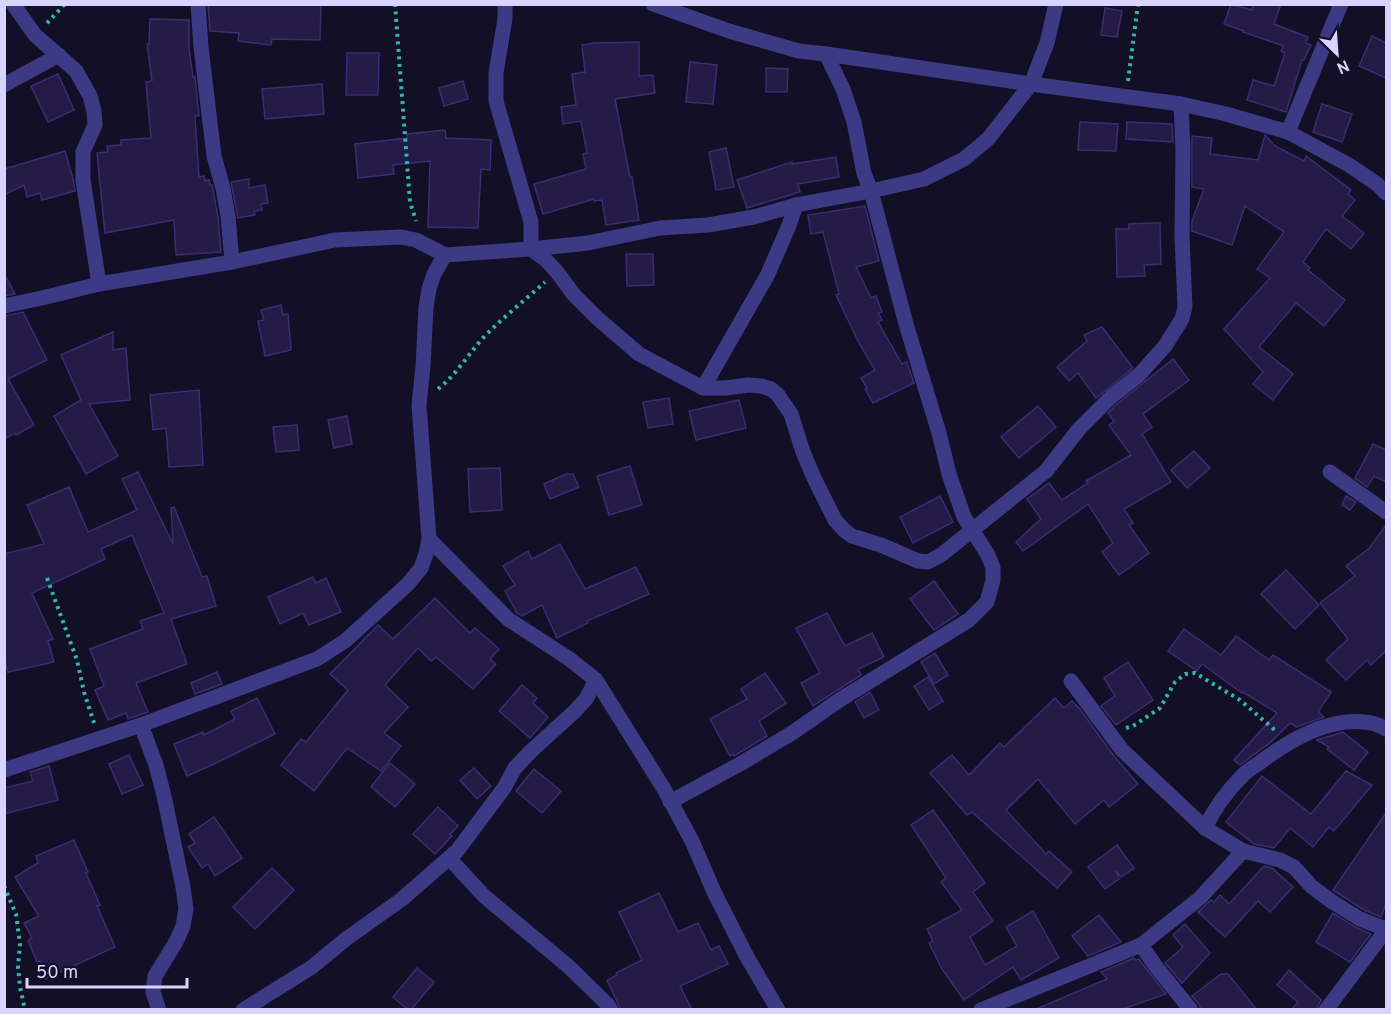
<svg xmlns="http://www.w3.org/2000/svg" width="1391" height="1014" font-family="Overpass,sans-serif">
	<rect width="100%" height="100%" fill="#130f26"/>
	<g fill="#241b47" stroke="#3b2d73" stroke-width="1.5">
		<path d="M208,4H321L320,40L272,39L271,45L238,41L239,33L210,31Z"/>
		<path d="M1231,4L1252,10L1254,4H1281L1274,24L1308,37L1306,43L1311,45L1304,60H1302L1286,112L1247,100L1253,80L1274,86L1285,53L1281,51L1284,46L1243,32L1244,31L1224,24Z"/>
		<path d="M1105,8L1122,11L1117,37L1101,35Z"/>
		<path d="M150,19L189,20V49L193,77H195L199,116H195L199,177L204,176L205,181L209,180L210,185H212L218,217L221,252L176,255L174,220L105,233L97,153L108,152L107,146L121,145V140L151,138L146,82L152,81L147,44H149Z"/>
		<path d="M1372,36L1386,43V78L1359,66Z"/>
		<path d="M639,42V76L653,75L655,93L615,99L630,177H632L639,220L606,225L602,200L594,201V199L543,214L534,184L586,169L583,154L587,153L581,121L563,124L561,107L576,105L572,74L585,72L582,45L595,43Z"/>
		<path d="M347,53H379L378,95H346Z"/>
		<path d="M690,62L717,65L713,104L686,102Z"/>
		<path d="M766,68L788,69L787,92H766Z"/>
		<path d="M58,74L74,110L48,122L31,86Z"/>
		<path d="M463,81L468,99L444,106L439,88Z"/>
		<path d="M322,84L324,114L265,119L262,89Z"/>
		<path d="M1322,104L1352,114L1342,142L1313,132Z"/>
		<path d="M1080,122L1118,124L1116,151L1078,150Z"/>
		<path d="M1127,122L1172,124L1173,142L1126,139Z"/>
		<path d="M445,130L446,138L491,140L490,170L481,169L478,228L428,227L430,161L393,165L394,174L358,178L355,144L407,138V134Z"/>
		<path d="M1265,135L1275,146L1304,161L1306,156L1351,190L1348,194L1355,200L1342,216L1364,233L1351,249L1326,229L1303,262L1310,268L1308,270L1345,300L1324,326L1296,303L1259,347L1293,374L1273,400L1253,384L1263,372L1224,329L1270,278L1257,269L1284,232L1245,206L1232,245L1192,231V221L1204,189L1192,187V136L1212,138L1210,154L1258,160Z"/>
		<path d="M726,148L734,187L716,190L709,152Z"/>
		<path d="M65,151L73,179L75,191L42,200L40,193L27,197L24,185L4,195V169Z"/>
		<path d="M836,157L839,177L798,184L800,192L747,208L737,180L792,162V164Z"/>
		<path d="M249,179V188L265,185L268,203L261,204L262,210L254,211L255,215L238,218L231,182Z"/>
		<path d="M865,206L879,261L856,267L871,298L876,296L882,312L878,313L882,320L878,322L902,364L907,362L914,383L873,403L865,389L867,388L861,378L875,370L860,345L836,295L839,294L823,232L811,234L808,215Z"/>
		<path d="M1149,223H1160L1161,264L1144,265L1145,276L1117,277L1116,229H1129V224Z"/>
		<path d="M626,254H653L654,285L627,286Z"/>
		<path d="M4,273L15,294L4,296Z"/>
		<path d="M281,305L283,315L288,314L291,350L265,356L258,321L264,320L261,310Z"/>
		<path d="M23,312L47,360L8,379L34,425L16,435L15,433L4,439V316Z"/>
		<path d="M1102,327L1133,368L1096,398L1078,373L1069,381L1057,367L1087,341L1084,335Z"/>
		<path d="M113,332V350L126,348L130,400L89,404L118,456L86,474L54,416L81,400L61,355Z"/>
		<path d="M1173,359L1189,380L1143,414L1152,427L1142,434L1171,482L1124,509L1133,523L1129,525L1149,553L1119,575L1102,552L1113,543L1088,504L1023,551L1016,542L1041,519L1027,499L1049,483L1062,500L1088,483L1086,481L1131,455L1109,425L1114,421L1108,413L1117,404Z"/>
		<path d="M199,390L203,465L169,467L166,428L153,430L150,395Z"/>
		<path d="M669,398L673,424L648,428L643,402Z"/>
		<path d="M739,400L746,428L696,440L689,411Z"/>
		<path d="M1038,406L1056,427L1019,458L1001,437Z"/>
		<path d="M347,416L352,444L334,448L328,420Z"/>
		<path d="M297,425L299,450L276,452L273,427Z"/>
		<path d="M1373,444L1386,450V482L1374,476L1367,487L1355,478Z"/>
		<path d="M1194,451L1210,468L1187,488L1171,470Z"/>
		<path d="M630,466L642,505L609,515L597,476Z"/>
		<path d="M500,468L502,510L470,512L468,469Z"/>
		<path d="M138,472L173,544L171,508L174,507L202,577L207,576L216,606L171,619L187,664L136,683L148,712L128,719L126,713L108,720L95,690L104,686L90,649L143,629L140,621L164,613L132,535L101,549L105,559L32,593L53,639L48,641L54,662L8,672L4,657V554L44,544L27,505L69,487L88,532L137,510L122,479Z"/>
		<path d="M566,474H573L579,487L550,499L544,484Z"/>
		<path d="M940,496L953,522L913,543L900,517Z"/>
		<path d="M1346,496L1356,502L1350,510L1342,505Z"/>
		<path d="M1386,525V651L1371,665L1367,660L1346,680L1326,660L1348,639L1320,603L1355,576L1346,566L1367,550H1368Z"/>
		<path d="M560,544L585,589L636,567L649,594L587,621L588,623L557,638L542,605L522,616L517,613L505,591L515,585L503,566L528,551L532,559Z"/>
		<path d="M1286,570L1319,605L1295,629L1261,594Z"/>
		<path d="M313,577L316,583L326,578L341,612L309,625L303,613L280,624L268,597Z"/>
		<path d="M934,581L958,614L934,630L910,599Z"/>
		<path d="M435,598L470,633L475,628L499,649L490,659L496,664L473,689L436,657L431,661L418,648L385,685L408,707L384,733L401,746L381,771L347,748L314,791L281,765L301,739L306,742L348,690L330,674L378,625L393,639Z"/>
		<path d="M827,613L845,646L872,633L884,657L858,669L861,675L813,706L801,683L820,673L796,628Z"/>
		<path d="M1184,629L1221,655L1236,636L1269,660L1273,655L1331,692L1318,712L1324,717L1297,727L1290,723L1271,742L1240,765L1234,760L1277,713L1243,692L1242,693L1202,664L1197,671L1168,651Z"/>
		<path d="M935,653L948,675L934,684L921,662Z"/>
		<path d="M1128,662L1153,700L1116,725L1101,706L1115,696L1104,678Z"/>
		<path d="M217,672L222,684L195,694L191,683Z"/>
		<path d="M765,673L786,703L759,721L767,736L734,756L733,754L730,756L710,719L747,699L741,689Z"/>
		<path d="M928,677L943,701L929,710L914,686Z"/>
		<path d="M522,685L537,698L533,703L548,717L530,738L499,711Z"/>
		<path d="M870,692L879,710L864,718L855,702Z"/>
		<path d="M257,698L275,734L216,763L187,776L174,744L203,732L204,735L235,719L231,711Z"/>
		<path d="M1055,698L1064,708L1072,701L1079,708L1114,756L1138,784L1109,807L1104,800L1075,824L1038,779L1006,810L1046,854L1049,851L1072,872L1057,888L972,812L967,815L930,773L952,755L969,775L1000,743L1004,747Z"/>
		<path d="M1343,732L1368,752L1354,770L1327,749L1329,747L1317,740Z"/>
		<path d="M129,755L143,785L122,794L109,764Z"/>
		<path d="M390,763L415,784L395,807L371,787Z"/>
		<path d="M49,766L58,800L4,814V788L33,781L30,772Z"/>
		<path d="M474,768L491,786L477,799L460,780Z"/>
		<path d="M534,769L561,791L542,813L516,791Z"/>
		<path d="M1346,771L1372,785L1334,831L1329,827L1313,847L1290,828L1274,848L1254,844L1226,822L1262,776L1311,814Z"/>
		<path d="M438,807L458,826L450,834L452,836L435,854L413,834Z"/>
		<path d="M933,810L985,883L973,892L993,921L970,937L985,965L1017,946L1006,927L1033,911L1059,958L1021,980L1013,967L964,1000L942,969L929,943L933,941L927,929L962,910L941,882L946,878L911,825Z"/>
		<path d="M1386,813V903L1381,917L1364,910L1333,890Z"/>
		<path d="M214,817L242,858L215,876L208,864L202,868L188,847L195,843L189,834Z"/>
		<path d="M74,840L88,872L86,873L100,905L97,906L115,947L45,979L40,961L37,962L28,940L32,938L24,923L39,916L15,877L38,863L36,856Z"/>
		<path d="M1117,845L1134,868L1121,877L1116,871L1119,879L1105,889L1088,867Z"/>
		<path d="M1264,866L1272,868L1293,887L1270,912L1258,901L1225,937L1198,912L1211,900L1214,902L1220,895L1229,904Z"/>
		<path d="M272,868L294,890L255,929L233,907Z"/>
		<path d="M659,893L678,932L698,923L711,950L719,946L728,964L680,986L692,1010H621L607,980L617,975L616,973L642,960L619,912Z"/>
		<path d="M1333,913L1355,927L1371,934L1350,962L1316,942Z"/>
		<path d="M1099,915L1121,942L1088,956L1072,936Z"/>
		<path d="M1185,924L1210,953L1182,983L1165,963L1183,947L1173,935Z"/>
		<path d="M1134,958L1135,960L1139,959L1166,994L1120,1010H1034L1107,979L1101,972Z"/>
		<path d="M417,968L434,982L411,1010H408L393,997Z"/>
		<path d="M1289,970L1321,1000L1316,1010H1291L1298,1002L1277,985Z"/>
		<path d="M1221,974H1228L1257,1010H1201L1199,1004L1192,996Z"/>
	</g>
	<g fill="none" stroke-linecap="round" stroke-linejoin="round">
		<g stroke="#2fb8b0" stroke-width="4" stroke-dasharray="3 4.5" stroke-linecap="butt">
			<path d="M395,4L410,202L416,221"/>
			<path d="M47,23L65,4"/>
			<path d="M1128,81L1138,4"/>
			<path d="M438,389C456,375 467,356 482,339C502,318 524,301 545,282"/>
			<path d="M47,578L77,660L84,692L94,723"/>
			<path d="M1126,728L1133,726L1160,708L1175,682L1185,674L1195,673L1240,700L1277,732"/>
			<path d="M4,886L16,914L20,944L18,967L20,987L25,1010"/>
		</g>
		<g stroke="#3d3a85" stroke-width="15">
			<path d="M13,4L35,35L76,71L90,96L94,111L95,125L83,152V180L99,284"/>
			<path d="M198,4L201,47L214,156L223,188L228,216L232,262"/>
			<path d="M505,4V19L496,73V101L531,222V249L546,260L557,272L574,295L596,317L639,354L703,388H726L748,385L761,386L771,389L778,395L791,414L803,452L814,478L835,520L844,530L852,536L881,545L918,561L928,562L941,555L1046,471L1079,429L1111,397L1139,375L1165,346L1182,319L1185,307L1182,236L1183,150L1181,104"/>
			<path d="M653,4L729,31L799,51L826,54L1031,84L1181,104L1226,114L1288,132L1349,165L1377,184L1386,193"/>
			<path d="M4,85L59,55"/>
			<path d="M1288,132L1341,4"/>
			<path d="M4,306L42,298L99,284L232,262L335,240L401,237L416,240L445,255L531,249L588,243L660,228L708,225L754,217L796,205L871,191L924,179L964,159L988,139L1031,84L1047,43L1056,4"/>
			<path d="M703,388L767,276L788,228L796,205"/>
			<path d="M1330,472L1386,512"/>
			<path d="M429,539L508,619L568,658L596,680L664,789L692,841L715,894L747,957L778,1010"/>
			<path d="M1071,681L1122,750L1205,828L1243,851L1280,860L1294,867L1311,886L1331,901L1360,919L1386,929"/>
			<path d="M141,725L156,765L164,796L183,887L186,909L183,926L176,942L155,976L153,992L159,1010"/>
			<path d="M4,770L141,725L317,659L345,641L408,584L421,568L426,554L429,539L419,405L423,367L426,307L429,289L434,274L445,255"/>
			<path d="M670,802L740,764L792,733L841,699L969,620L987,602L993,580V568L988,555L964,517L949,474L939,433L906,324L871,191L864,173L854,122L843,89L826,54"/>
			<path d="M1205,828C1214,809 1228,790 1243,775C1247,771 1253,767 1258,764C1288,741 1326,718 1364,722C1373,722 1379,725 1386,729"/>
			<path d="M449,858L484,896L568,966L607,1004L611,1010"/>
			<path d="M1141,945L1157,968L1191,1010"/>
			<path d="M243,1010L312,967L346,939L402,899L457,851L504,788L515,768L530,752L574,712L586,699L596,680"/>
			<path d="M981,1010L1141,945L1200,898L1243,851"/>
			<path d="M1326,1010L1386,930"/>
		</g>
	</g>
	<rect width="1391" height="1014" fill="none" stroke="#d9d4ff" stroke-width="12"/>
	<g transform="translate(1337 54) rotate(155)" stroke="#130f26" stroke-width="4.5" paint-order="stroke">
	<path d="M0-4.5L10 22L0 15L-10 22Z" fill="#d9d4ff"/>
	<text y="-9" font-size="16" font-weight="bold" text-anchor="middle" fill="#d9d4ff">N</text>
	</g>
	<path d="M27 978v9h160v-9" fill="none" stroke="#d9d4ff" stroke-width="3"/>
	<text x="36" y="978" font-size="18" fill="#d9d4ff" stroke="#130f26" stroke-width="4.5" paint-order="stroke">50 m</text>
</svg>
